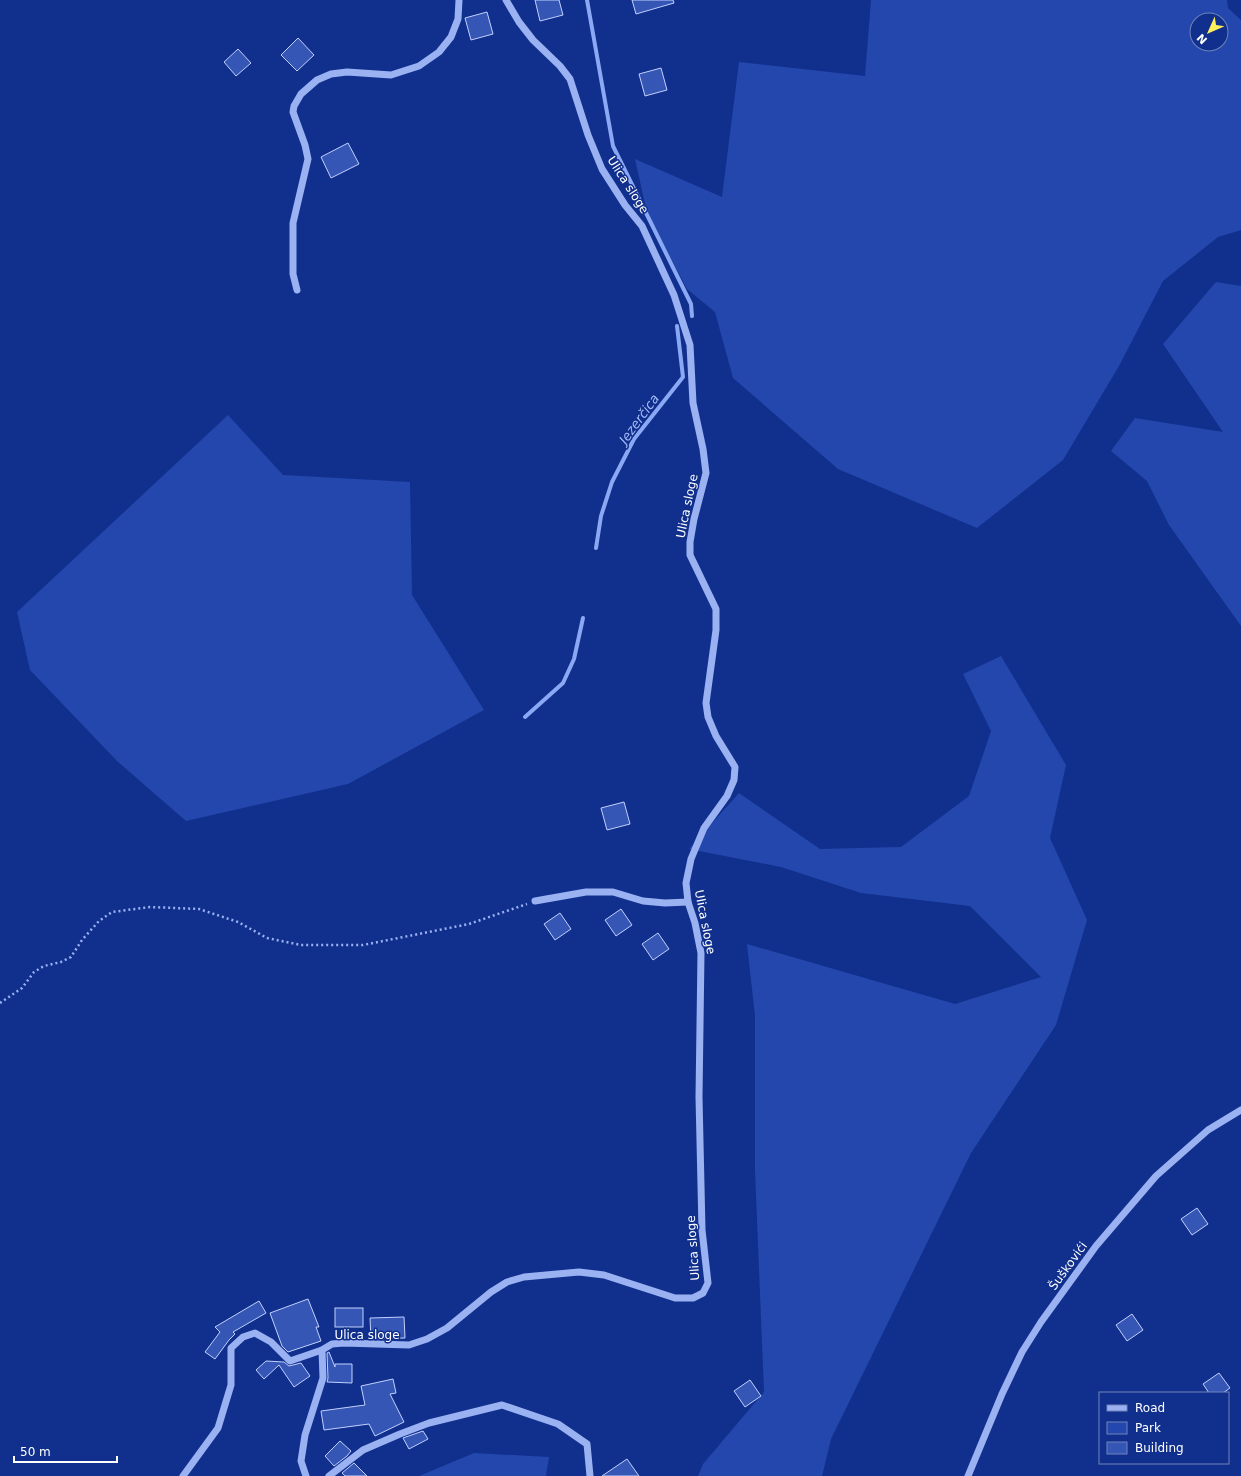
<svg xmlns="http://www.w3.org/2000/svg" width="1241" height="1476" font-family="'DejaVu Sans',sans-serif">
	<rect width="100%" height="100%" fill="#11308d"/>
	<g fill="#2347ac" fill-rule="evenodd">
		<path d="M871,0H1227L1228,8L1241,20V230L1218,237L1163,281L1119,366L1063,460L977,528L838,469L733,378L715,312L687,289L647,213L635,159L722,197L739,62L865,76ZM1197,20H1221V44H1197Z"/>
		<path d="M1216,282L1241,286V626L1169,525L1147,481L1111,451L1135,418L1223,432L1163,344Z"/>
		<path d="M228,415L283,475L410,482L412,595L484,710L348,784L186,821L117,761L30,670L17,612Z"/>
		<path d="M1001,656L1066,765L1050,838L1087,920L1056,1025L971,1153L831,1439L822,1476H698L703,1464L764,1392L755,1170V1016L747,944L955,1004L1041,977L970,906L861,893L781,867L689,849L739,793L820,849L901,847L969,796L991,731L963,674Z"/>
		<path d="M474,1453L549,1457L546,1476H419Z"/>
	</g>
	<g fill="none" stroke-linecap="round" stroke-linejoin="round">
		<g stroke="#8ba8f5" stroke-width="4">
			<path d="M587,0L613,146L691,304L692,316"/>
			<path d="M596,548L601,516L612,482L634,439L683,377L677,326"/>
			<path d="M525,717L563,683L574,659L583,618"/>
		</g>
	</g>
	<g fill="#3556b5" stroke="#c1d0fd">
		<path d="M535,0H559L563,15L540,21Z"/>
		<path d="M632,0H673L674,3L636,14Z"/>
		<path d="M487,12L493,34L471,40L465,18Z"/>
		<path d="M298,38L314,55L297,71L281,55Z"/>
		<path d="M238,49L251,63L236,76L224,62Z"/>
		<path d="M661,68L667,90L645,96L639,74Z"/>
		<path d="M348,143L359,164L331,178L321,157Z"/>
		<path d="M624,802L630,824L607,830L601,808Z"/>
		<path d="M621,909L632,925L616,936L605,920Z"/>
		<path d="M560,913L571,929L555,940L544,924Z"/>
		<path d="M658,933L669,949L653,960L642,944Z"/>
		<path d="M1197,1208L1208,1224L1192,1235L1181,1219Z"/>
		<path d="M308,1299L319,1327H316L321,1341L288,1352L282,1346L270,1313Z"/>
		<path d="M259,1301L266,1313L233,1332L235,1334L229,1340L215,1359L205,1352L220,1332L215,1327Z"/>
		<rect x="335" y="1308" width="28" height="19"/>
		<path d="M1132,1314L1143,1330L1127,1341L1116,1325Z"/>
		<path d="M404,1317L405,1338L371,1339L370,1318Z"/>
		<path d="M329,1352L335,1367V1364H352V1383L327,1382L328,1378L327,1353Z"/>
		<path d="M266,1361L284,1362L289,1366L301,1363L310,1376L294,1387L279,1365L264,1379L256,1370Z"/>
		<path d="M1219,1373L1230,1388L1223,1393H1209L1203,1384Z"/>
		<path d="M393,1379L396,1393L390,1394L404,1422L375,1436L369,1424L324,1430L321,1411L365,1405L361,1386Z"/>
		<path d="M750,1380L761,1396L745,1407L734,1391Z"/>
		<path d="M423,1431L428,1439L409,1449L403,1438Z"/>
		<path d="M340,1441L351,1451L347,1456L334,1466L325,1456Z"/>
		<path d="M627,1459L639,1476H602Z"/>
		<path d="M354,1463L367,1476H345L342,1473Z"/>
	</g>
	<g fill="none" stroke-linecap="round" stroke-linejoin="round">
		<path stroke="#9ab1f2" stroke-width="2.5" stroke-dasharray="2 3" stroke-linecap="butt" d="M0,1003L22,988L34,972L44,966L61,962L71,957L82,940L99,921L112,912L150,907L199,909L238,922L267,938L301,945H363L469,924L527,904"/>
		<g stroke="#9ab1f2" stroke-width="7">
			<path d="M297,290L293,274V223L308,159L305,145L293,112L294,106L301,94L317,80L331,74L347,72L391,75L419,66L439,52L451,37L458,19L459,0"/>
			<path d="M535,901L586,892H613L643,901L665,903L688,902"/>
			<path d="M183,1476L218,1428L231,1385V1348L243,1337L255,1333L271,1342L290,1361L322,1350"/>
			<path d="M306,1476L301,1461L305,1435L323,1378L322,1350L332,1344L344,1343L409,1345L427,1339L447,1328L491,1292L507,1282L524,1277L579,1272L604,1275L675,1298H693L703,1293L708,1283L702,1230L699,1097L701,953L695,923L688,902L686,883L691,859L704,828L727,796L734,780L735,767L716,736L708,717L706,703L716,630V609L690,555V542L694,519L706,473L703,449L693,403L690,345L674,295L642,226L625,205L602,169L588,135L570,79L560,66L533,40L519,22L506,0"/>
			<path d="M329,1476L363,1450L400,1434L429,1423L502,1405L558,1424L587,1444L590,1476"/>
			<path d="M968,1476L1002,1394L1022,1352L1041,1322L1096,1246L1156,1176L1208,1130L1241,1110"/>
		</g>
	</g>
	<g text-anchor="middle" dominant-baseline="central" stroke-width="3" stroke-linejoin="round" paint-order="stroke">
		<g font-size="12" fill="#fff" stroke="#11308d">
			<text transform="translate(628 185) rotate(57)">Ulica sloge</text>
			<text transform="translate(687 506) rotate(-78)">Ulica sloge</text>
			<text transform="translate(705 922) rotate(79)">Ulica sloge</text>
			<text transform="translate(693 1248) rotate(-94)">Ulica sloge</text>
			<text transform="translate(1068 1266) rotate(-54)">Šuškovići</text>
			<text x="367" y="1335">Ulica sloge</text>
		</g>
		<g font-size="13" font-style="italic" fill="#a6bcf9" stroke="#11308d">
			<text transform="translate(639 419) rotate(-54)">Jezerčica</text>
		</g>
	</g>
	<rect x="1099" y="1392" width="130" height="72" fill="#11308d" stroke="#7083bb"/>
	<rect x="1107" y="1405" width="20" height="6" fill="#9ab1f2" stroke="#7083bb"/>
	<text x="1135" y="1412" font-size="12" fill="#ffffff">Road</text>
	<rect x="1107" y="1422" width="20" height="12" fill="#2347ac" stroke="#7083bb"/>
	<text x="1135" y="1432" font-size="12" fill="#ffffff">Park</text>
	<rect x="1107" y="1442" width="20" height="12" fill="#3556b5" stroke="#7083bb"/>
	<text x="1135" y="1452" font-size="12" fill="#ffffff">Building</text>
	<g transform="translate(1209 32) rotate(225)"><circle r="19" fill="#11308d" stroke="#7083bb"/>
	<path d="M0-3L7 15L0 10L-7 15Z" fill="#ffef5a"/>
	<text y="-6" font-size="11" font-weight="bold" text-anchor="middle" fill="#ffffff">N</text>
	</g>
	<path d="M14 1456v6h103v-6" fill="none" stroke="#ffffff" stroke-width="2"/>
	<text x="20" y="1456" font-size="12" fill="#ffffff" stroke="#11308d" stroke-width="3" paint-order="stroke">50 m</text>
</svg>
